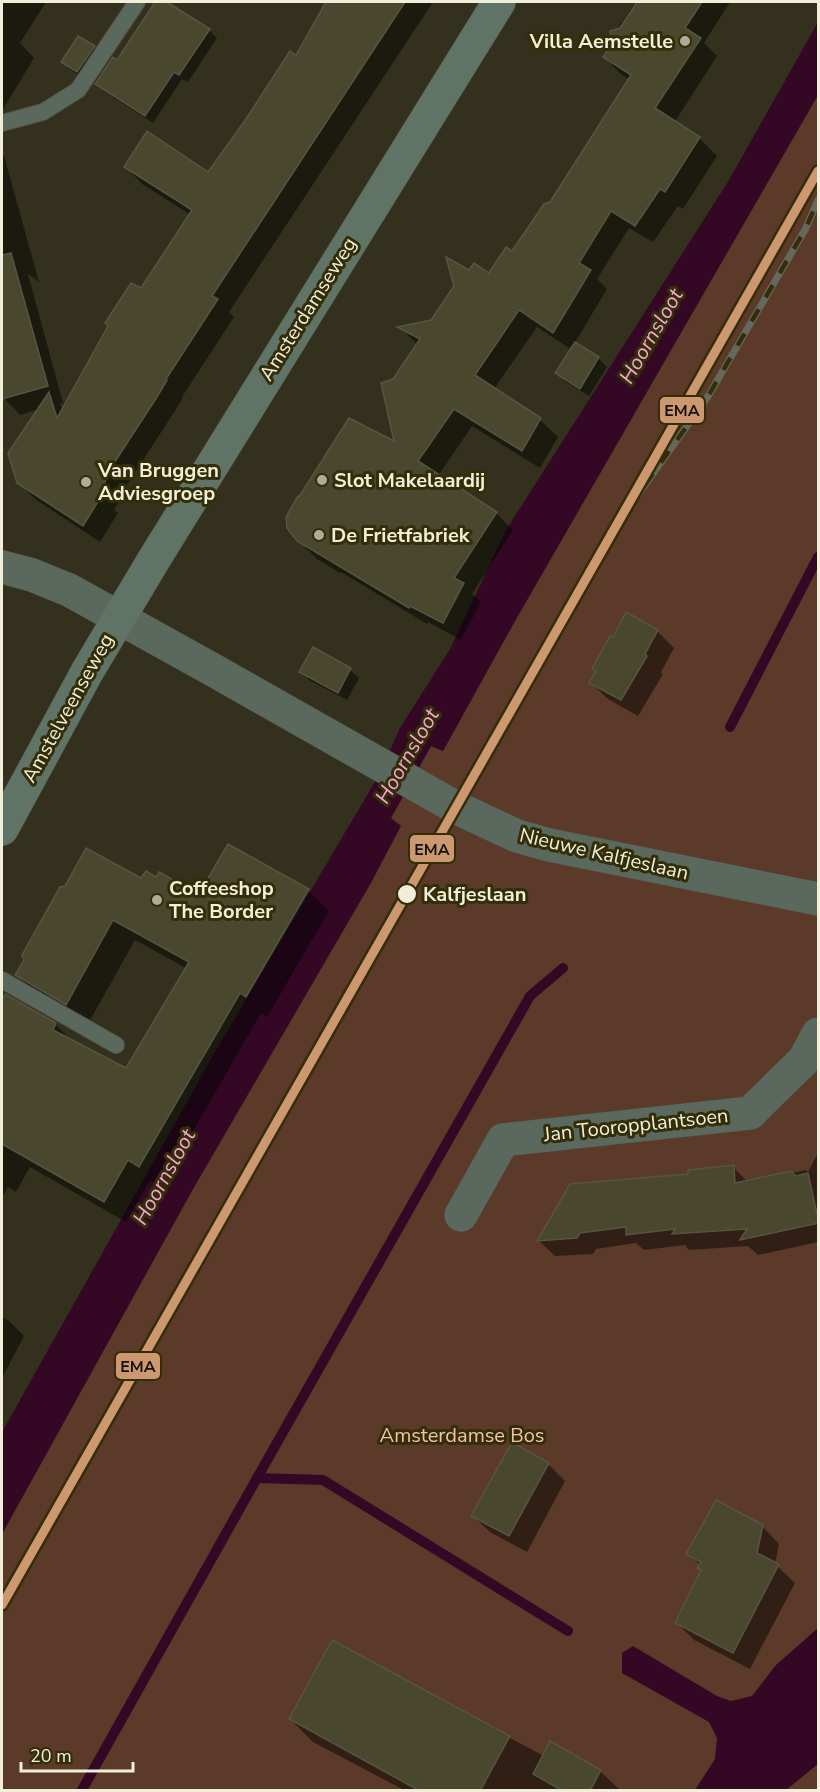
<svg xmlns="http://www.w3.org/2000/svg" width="820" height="1792" font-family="'Nunito Sans',sans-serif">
	<rect width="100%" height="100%" fill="#33311d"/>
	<path fill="#5c3a29" d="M818,95V1790H2V1534L193,1189L372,881L391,818L431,746L443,751L515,621Z"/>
	<g fill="#340825">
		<path d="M818,22V95L515,621L443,751L431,746L391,818L401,826L372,881L193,1189L2,1534V1432L215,1052L379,775L400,728L450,649L506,530L729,180Z"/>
		<path d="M818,1628V1764L786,1790H695L715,1759L717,1738L709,1722L622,1673V1653L633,1646L717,1696L731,1701L752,1696L776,1665Z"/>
	</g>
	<g fill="#0007">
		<path d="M2,2H46L20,43L34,58L2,111Z"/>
		<path d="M156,2H165L209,30L217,38L188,82L182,79L153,123L105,92L97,84L118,62Z"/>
		<path d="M336,2H433L229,312L234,317L182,397L183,398L173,414L121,494L123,496L114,510L118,513L100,542L35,499L18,482L39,409L20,415L4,398L2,391V154L4,156L39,282L28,274L63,403L59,404L64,409L191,215L142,184L126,167L208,174L315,33Z"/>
		<path d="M636,2H730L704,43L717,56L674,123L699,138L717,156L683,209L678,206L653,242L629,228L597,279L607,289L574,344L598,358L607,367L589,396L566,382L557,373L572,350L537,327L494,389L540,420L558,437L540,468L472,426L438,476L496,513L513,530L472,594L481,602L461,640L428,622L427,624L341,572L340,573L317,559L298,540L396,444L394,380L418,345L400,327L432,322L470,272L489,275L513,253L551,203L630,80L622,75L604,57L613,43L612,37Z"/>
		<path d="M94,47L102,56L86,80L71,70L63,62Z"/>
		<path d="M657,631L674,648L661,672L663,674L638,716L608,699L591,683Z"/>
		<path d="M313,649L350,670L359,678L347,700L309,680L301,671Z"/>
		<path d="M229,846L308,890L329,911L267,1017L261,1013L161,1187L150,1180L126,1222L30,1167L16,1192L8,1187L2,1198V999L55,1024L73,1042L126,1070L186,968L135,940L88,1024L38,996L17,975L142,880L199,896Z"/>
		<path d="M818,1153V1242L758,1255L748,1246L689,1250L685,1245L644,1250L636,1243L596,1249L593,1254L555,1256L539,1241L571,1185L690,1176L733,1167L748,1182L806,1170L808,1172Z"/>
		<path d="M2,1317L9,1321L24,1336L2,1378Z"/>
		<path d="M548,1464L565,1481L527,1552L490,1532L473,1516Z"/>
		<path d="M762,1526L779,1544L775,1564L795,1583L750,1669L694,1640L677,1623L703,1571L700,1565L688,1553Z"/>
		<path d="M332,1642L544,1756L600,1771L620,1790H404L313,1742L290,1719Z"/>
	</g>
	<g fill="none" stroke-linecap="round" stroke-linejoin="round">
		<g stroke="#340825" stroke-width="10">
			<path d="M730,727L818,557"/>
			<path d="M257,1478L530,996L563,968"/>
			<path d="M82,1790L257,1478L323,1480L568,1631"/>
		</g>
	</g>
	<g fill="#4a472f" stroke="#565544" stroke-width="1.5">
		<path d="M155,2H167L210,29L179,75L174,72L145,116L95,84L113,57L117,60Z"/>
		<path d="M326,2H405L212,296L218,299L166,379L167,380L157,397L105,477L107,478L98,493L102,495L83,526L17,483L8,453L49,392L57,418L108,326L105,323L131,283L141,288L192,210L124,167L147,131L208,172L246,119L290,51L296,55Z"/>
		<path d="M637,2H702L685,28L701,38L655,108L700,137L665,192L660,189L635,226L611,211L579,263L591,270L553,333L519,310L475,375L541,418L522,451L454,409L418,461L497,512L454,578L464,583L443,623L410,606L409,608L297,541L287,528L286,517L298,496L299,497L349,418L394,441L381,383L393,379L420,339L397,327L431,320L454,286L446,257L469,270L474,263L489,273L506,247L512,251L544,204L550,202L631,75L603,57L612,43L610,31L620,28Z"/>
		<path d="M78,36L95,46L77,72L61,62Z"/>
		<path d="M11,253L48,386L2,399V255Z"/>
		<path d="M575,342L599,357L580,389L555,373Z"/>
		<path d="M626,612L658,630L645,654L647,656L621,700L589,683L596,671L592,669L610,636L613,637Z"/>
		<path d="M313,647L351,668L338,693L299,672Z"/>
		<path d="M228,844L309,889L246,997L240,993L139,1167L128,1160L104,1202L2,1144V1000L5,994L56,1023L53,1030L126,1068L189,962L113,920L66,1005L15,975L24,960L22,955L60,887L65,886L86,848L141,878L146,871L156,877L159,872L199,894Z"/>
		<path d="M734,1165L735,1183L791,1171L796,1176L808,1173L819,1223L740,1240L747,1229L672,1234L675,1229L626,1235V1227L580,1233L577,1238L537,1241L570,1184L688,1174V1170Z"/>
		<path d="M512,1442L549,1463L509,1536L471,1516Z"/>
		<path d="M716,1500L763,1525L757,1553L779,1564L733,1653L675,1623L701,1570L697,1568L701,1562L686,1554Z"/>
		<path d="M332,1640L510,1736L480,1791H420L289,1719Z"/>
		<path d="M550,1741L601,1770L590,1791H563L533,1774Z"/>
	</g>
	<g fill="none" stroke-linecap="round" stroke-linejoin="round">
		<g stroke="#504e3d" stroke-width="18">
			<g id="lane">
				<path d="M2,123L43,112L78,90L137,2"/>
				<path d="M2,980L116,1045"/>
			</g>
		</g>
		<g stroke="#504e3d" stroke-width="34">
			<g id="street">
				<path d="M2,567L32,575L69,590L215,671L455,807L517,836L549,845L818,899"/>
				<path d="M461,1215L503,1140L750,1113L804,1060L818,1034"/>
			</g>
		</g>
		<g stroke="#504e3d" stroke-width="34">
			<path id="secondary" d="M2,829L87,672L153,561L499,2"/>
		</g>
		<use href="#lane" stroke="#5a685e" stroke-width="16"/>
		<use href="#street" stroke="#5a685e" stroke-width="33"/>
		<use href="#secondary" stroke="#607367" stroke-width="33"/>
		<g stroke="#65695b" stroke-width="7">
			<path id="rail" d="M612,531L707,398L806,228L818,200"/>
		</g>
		<use href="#rail" stroke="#332e08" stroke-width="4.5" stroke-dasharray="14" stroke-linecap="butt"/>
		<g stroke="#332e08" stroke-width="14">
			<path id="tram-1" d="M2,1605L818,171"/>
		</g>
		<use href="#tram-1" stroke="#cd976f" stroke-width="9"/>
	</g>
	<g fill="#aeac98" stroke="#332e08" stroke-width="2">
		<circle cx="685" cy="41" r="6"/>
		<circle cx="322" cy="480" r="6"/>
		<circle cx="86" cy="482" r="6"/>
		<circle cx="319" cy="535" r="6"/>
		<circle cx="157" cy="900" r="6"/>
	</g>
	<circle fill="#f1efda" stroke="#332e08" stroke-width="2" cx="407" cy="894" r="10"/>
	<g text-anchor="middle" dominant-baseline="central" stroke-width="6" stroke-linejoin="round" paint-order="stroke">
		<g font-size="20" font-weight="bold" fill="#f1efda" stroke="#332e08" text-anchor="start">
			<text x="673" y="41" text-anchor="end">Villa Aemstelle</text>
			<text x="98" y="470">Van Bruggen<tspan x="98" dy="23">Adviesgroep</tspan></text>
			<text x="334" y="480">Slot Makelaardij</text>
			<text x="331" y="535">De Frietfabriek</text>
			<text x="169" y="888">Coffeeshop<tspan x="169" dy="23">The Border</tspan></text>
		</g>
		<g font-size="20" fill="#f1efda" stroke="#332e08">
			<text transform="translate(308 309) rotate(-58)">Amsterdamseweg</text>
			<text transform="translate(68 708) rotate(-61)">Amstelveenseweg</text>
			<text transform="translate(604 854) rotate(13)">Nieuwe Kalfjeslaan</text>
			<text transform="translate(636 1125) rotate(-6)">Jan Tooropplantsoen</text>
		</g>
		<g font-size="20" font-weight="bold" fill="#f1efda" stroke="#332e08" text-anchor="start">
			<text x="423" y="894">Kalfjeslaan</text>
		</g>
		<g font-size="20" fill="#f7c0ab" stroke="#332e08">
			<text x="462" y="1435">Amsterdamse Bos</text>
		</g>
		<g font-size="21" font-style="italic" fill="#f6a3d6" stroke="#332e08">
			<text transform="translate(651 336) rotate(-60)">Hoornsloot</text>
			<text transform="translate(407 756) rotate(-60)">Hoornsloot</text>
			<text transform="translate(164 1177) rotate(-61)">Hoornsloot</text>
		</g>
	</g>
	<g stroke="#332e08" stroke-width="2">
		<rect x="659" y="396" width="46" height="28" rx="6" fill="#cd976f"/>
		<rect x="409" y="834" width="46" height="29" rx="6" fill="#cd976f"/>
		<rect x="115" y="1352" width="46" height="28" rx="6" fill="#cd976f"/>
	</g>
	<g font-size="16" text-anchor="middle" font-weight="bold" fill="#111">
		<text x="682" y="416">EMA</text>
		<text x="432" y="855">EMA</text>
		<text x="138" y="1372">EMA</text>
	</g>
	<rect width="820" height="1792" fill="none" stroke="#f1efda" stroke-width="6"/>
	<path d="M21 1762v9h112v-9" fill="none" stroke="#f1efda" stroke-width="3"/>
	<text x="30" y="1762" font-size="18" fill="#f1efda" stroke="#332e08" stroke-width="4.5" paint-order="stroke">20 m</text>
</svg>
